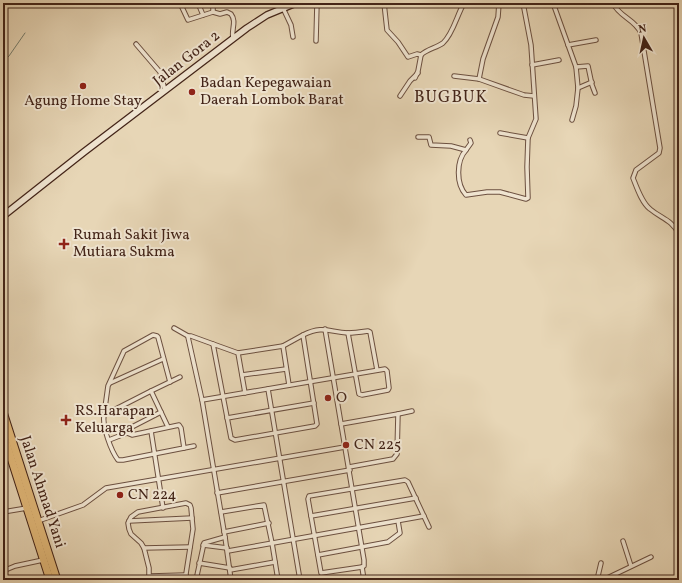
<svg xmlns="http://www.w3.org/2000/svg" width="682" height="583" font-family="Vollkorn,serif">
	<rect width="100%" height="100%" fill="#e7d6b6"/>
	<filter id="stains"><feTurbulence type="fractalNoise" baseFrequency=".005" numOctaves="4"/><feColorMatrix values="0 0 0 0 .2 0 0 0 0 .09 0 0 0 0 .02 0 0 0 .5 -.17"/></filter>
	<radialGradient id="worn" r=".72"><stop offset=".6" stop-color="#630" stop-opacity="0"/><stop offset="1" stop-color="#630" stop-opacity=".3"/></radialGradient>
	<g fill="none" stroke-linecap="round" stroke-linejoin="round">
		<path stroke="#767e6f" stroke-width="1" d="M3,62L9,56L25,33"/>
		<g stroke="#6c5040" stroke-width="5.5">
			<g id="street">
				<path d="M180,3L188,20L213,12L220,14L227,12L231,14C237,22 231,29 233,38"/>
				<path d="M198,3L203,15"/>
				<path d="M213,3V12"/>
				<path d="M384,3L387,30L398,42L408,57L417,54L421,55C427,49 436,48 443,43C453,34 457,15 464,3"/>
				<path d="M540,3L543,5L551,3"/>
				<path d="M553,3L576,67L578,88L576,106L572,120"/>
				<path d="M613,3C619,17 635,19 641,33L660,148L659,153L636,170L633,178C637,188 642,203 650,209C662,219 671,219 679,234"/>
				<path d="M283,8L291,25L293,37"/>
				<path d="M316,41L317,3"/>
				<path d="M136,44L160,72L165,90"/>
				<path d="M568,45L596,40"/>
				<path d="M532,65L559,60"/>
				<path d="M576,67L588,66L592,85L595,93"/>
				<path d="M454,76L479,79L524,95L534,96"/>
				<path d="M415,78L418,71L421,55"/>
				<path d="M479,79L483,59L498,17L499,3"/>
				<path d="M578,88L592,82"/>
				<path d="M400,96L410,81L418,73"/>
				<path d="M500,133L528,138"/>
				<path d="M418,137H429L431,145L451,146L466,150C456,161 456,184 466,195L487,192H500L526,199L528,198L527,167L528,138L536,119L531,45L523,3"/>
				<path d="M466,150L471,143L470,140"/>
				<path d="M174,328L188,336"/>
				<path d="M325,329L364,560V566L362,567L364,580"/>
				<path d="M303,335C323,325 329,332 348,333C354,333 361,332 368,331L370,332L377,370"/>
				<path d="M213,344L191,336H188V337L202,400L225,537L231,580"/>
				<path d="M238,353L283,346"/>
				<path d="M242,375L286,369"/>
				<path d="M110,383L163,359"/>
				<path d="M268,389L300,580"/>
				<path d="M151,391L180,377"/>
				<path d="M245,393L238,353L213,344L231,438L235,440L315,426L317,424L303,335L283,346L289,385"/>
				<path d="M202,400C263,390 324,379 385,369L387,371L389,388L388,390L362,395L359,394L348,333"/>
				<path d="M398,414L412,411"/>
				<path d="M104,415L108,386L124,351L153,335L157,336L158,337L170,382"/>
				<path d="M227,418L314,403"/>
				<path d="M341,424L398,414L397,454L393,459L349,467"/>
				<path d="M151,431L163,508"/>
				<path d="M127,433L130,428L161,412"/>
				<path d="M109,440L127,433L132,435L179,425L181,428L184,448L123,460H118C111,451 102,426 104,415L151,391L168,427"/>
				<path d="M184,448L194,446"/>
				<path d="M217,493L350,470"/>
				<path d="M3,512L27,508"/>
				<path d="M221,512L264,505L272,543L278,580"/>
				<path d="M311,516L416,498"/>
				<path d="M38,521L83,505L106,488L345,447"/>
				<path d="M129,521L192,518"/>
				<path d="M224,532L269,523"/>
				<path d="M623,541L631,566"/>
				<path d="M203,545L227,548"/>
				<path d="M144,548L190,547"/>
				<path d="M228,551L424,516"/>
				<path d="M318,555L388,542L400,533L398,521"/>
				<path d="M199,563L230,568"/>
				<path d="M362,567L321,573L308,499L309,496L405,480L408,482L429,527"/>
				<path d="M230,570L275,562"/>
				<path d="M3,571L15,566L43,560"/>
				<path d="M150,576L186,575"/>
				<path d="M149,580V568L144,548L141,543L131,534L129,529L128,523L131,517L138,512L186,503L190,505L191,508L193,529L185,580"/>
				<path d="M196,580L204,543L225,537"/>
				<path d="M597,580L601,563"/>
				<path d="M603,580L651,557"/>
			</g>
		</g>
		<g stroke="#432418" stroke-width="8">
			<path id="secondary" d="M3,216L84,152L247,28L267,15L296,3"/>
		</g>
		<g stroke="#432418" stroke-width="9">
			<g id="highway">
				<path d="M3,412L57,580"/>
				<path d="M3,433L50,580"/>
			</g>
		</g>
		<use href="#street" stroke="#efe4d0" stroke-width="3.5"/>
		<use href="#secondary" stroke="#efe4d0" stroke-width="5.5"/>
		<use href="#highway" stroke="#e4bb7b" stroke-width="7"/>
	</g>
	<g fill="#8f2418" stroke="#efe4d0" stroke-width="1.5">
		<circle cx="83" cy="86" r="4"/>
		<circle cx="192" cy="92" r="4"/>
		<path d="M62 238h4v4h4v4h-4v4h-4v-4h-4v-4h4z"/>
		<circle cx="328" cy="398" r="4"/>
		<path d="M64 414h4v4h4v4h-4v4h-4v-4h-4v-4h4z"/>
		<circle cx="346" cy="445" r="4"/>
		<circle cx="120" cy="495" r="4"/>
	</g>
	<g text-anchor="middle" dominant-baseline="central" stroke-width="4" stroke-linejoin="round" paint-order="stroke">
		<g font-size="15" fill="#432418" stroke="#efe4d0">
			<text transform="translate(187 59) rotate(-38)">Jalan Gora 2</text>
			<text transform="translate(42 492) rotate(72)">Jalan Ahmad Yani</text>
		</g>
		<g font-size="15" fill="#432418" stroke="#efe4d0" text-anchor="start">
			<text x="200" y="83">Badan Kepegawaian<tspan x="200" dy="17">Daerah Lombok Barat</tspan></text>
			<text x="83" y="101" text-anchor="middle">Agung Home Stay</text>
			<text x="73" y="235">Rumah Sakit Jiwa<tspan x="73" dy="17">Mutiara Sukma</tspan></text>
			<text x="336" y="398">O</text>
			<text x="75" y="411">RS.Harapan<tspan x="75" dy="17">Keluarga</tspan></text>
			<text x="354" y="445">CN 225</text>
			<text x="128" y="495">CN 224</text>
		</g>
		<g font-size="17" letter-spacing="1" fill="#432418" stroke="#efe4d0">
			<text x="451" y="97">BUGBUK</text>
		</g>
	</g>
	<rect width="682" height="583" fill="none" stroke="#e7d6b6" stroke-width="16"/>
	<rect x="4" y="4" width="674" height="575" fill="none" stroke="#432418" stroke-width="2"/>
	<rect x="8" y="8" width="666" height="567" fill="none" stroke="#432418"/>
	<g transform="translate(644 38) rotate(351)" stroke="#efe4d0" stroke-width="3" paint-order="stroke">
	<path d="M0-3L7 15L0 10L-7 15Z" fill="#432418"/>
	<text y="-6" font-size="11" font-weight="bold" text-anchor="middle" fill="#432418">N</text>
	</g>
	<rect width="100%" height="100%" filter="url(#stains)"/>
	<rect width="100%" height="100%" fill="url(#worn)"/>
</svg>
